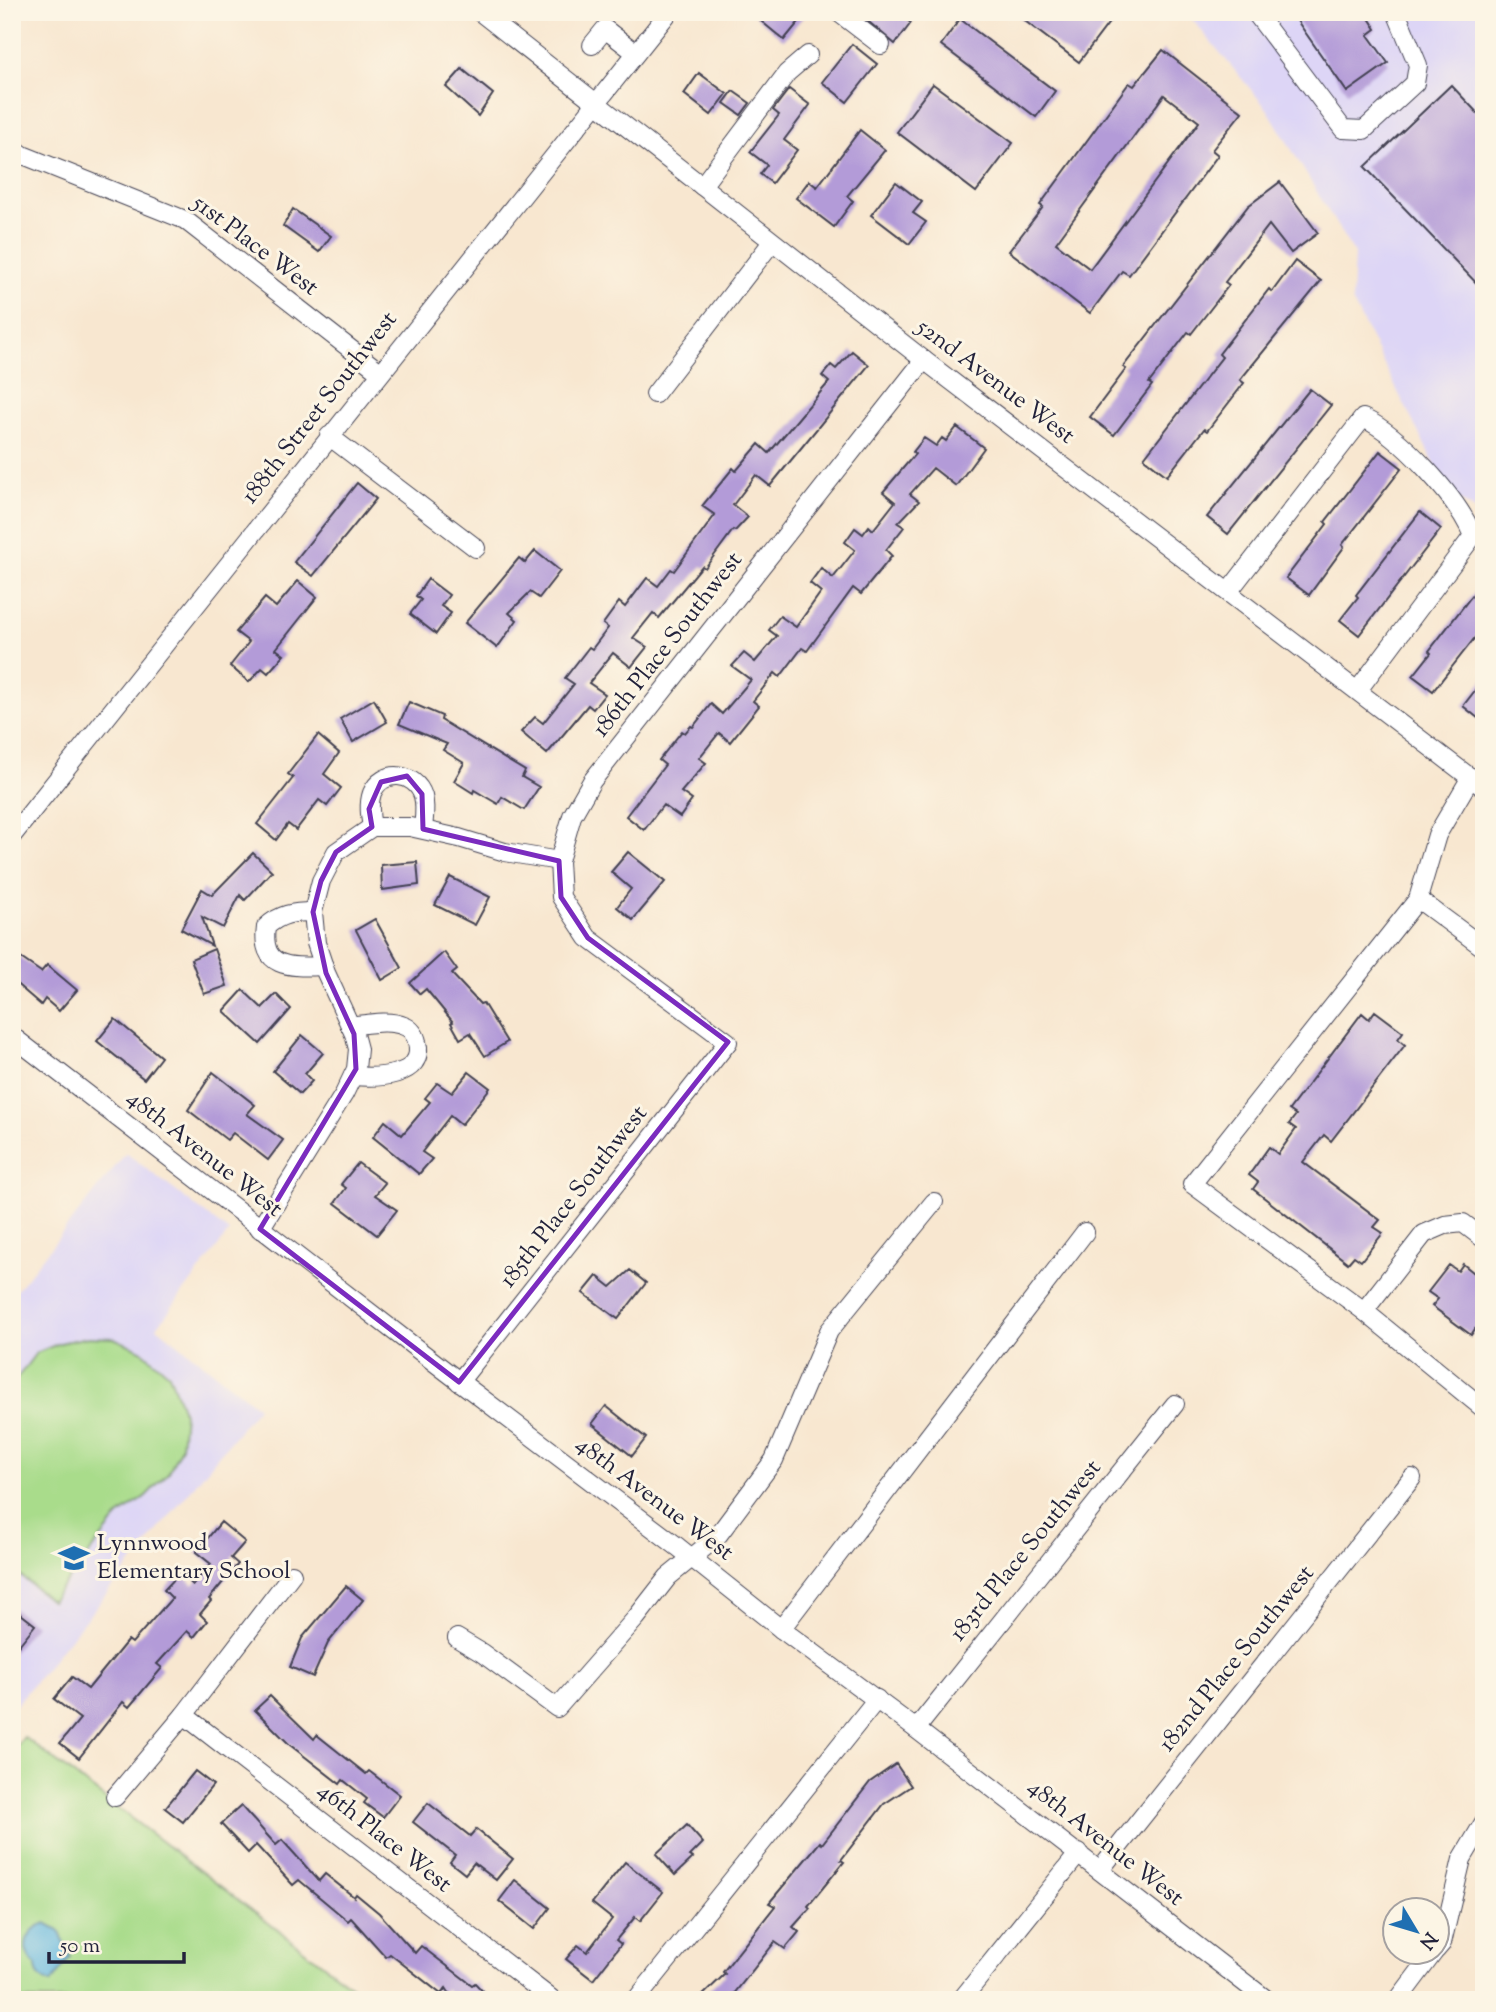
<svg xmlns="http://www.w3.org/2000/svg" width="1496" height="2012" font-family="'Sorts Mill Goudy',serif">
	<rect width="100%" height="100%" fill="#fcf5e5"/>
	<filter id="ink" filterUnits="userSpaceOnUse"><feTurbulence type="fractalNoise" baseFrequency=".0143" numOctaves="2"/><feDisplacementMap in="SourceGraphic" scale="14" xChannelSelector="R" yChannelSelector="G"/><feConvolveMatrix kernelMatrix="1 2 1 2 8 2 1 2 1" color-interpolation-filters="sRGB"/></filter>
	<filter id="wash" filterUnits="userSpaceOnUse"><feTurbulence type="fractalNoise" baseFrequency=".00686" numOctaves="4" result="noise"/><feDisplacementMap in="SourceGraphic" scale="28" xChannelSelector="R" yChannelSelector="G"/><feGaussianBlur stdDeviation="1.57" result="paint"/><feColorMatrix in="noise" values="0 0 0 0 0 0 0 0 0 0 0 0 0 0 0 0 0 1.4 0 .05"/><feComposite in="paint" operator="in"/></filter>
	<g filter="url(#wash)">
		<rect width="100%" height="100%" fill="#f8e7d0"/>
		<g fill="#ddd5f6">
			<path d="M1186,12H1484V516L1449,493L1352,301L1354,254L1268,110Z"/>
			<path d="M126,1153L229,1232L157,1327L258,1407L12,1710V1296Z"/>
		</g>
		<g fill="#a9dc8b" stroke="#667f63" stroke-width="2">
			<path d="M88,1337L114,1338L141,1350L169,1374L184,1414L181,1447L169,1472L146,1496L119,1516L51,1601L12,1569V1385L36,1353L60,1343Z"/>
			<path d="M24,1737L370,2000H12V1752Z"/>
		</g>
		<path fill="#63b8df" stroke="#426d8d" stroke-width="2" d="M46,1923L59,1930L70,1957L51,1983C41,1979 36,1976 36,1965C19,1950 25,1930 46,1923Z"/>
		<g id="blocks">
			<g fill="#b39bd8" fill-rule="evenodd">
				<path d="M750,12H807L784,40Z"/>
				<path d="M857,12H896L911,23L895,44Z"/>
				<path d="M1013,12H1117L1079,62Z"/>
				<path d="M1291,12H1365L1376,29L1368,35L1388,63L1347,92Z"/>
				<path d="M960,19L1055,91L1036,117L941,45Z"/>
				<path d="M852,44L877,64L847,102L822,82Z"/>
				<path d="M1163,50L1242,112L1212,150L1218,155L1129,275L1122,271L1090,313L1009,251L1043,207L1040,205L1129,83L1134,86ZM1164,95L1199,122L1090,269L1056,243Z"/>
				<path d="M462,69L493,94L478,116L446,87Z"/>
				<path d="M699,73L727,94L711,115L684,94Z"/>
				<path d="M933,84L1013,143L976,192L897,132Z"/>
				<path d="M1451,85L1484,120V291L1365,167Z"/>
				<path d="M789,89L810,105L784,140L797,150L772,183L760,174L767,165L750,152L779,115L773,110Z"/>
				<path d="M733,91L750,103L741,115L724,103Z"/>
				<path d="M860,130L885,150L847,196L853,201L834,227L796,198L809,181L817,187Z"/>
				<path d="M896,182L922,202L913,213L926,222L909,244L871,215Z"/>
				<path d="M1280,182L1318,233L1291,253L1269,225L1225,282L1229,285L1191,334L1188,332L1149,383L1152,385L1114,435L1090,417L1126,369L1123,367L1248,206Z"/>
				<path d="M293,209L331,236L319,252L283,226Z"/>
				<path d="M1295,261L1321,281L1240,380L1244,383L1207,431L1204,429L1167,476L1144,458L1222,357L1219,354L1269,289L1272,292Z"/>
				<path d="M852,351L869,365L770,486L756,475L733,505L748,517L735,531L733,530L705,568L702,566L659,618L653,613L633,638L647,647L631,667L613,653L589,683L605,694L593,709L588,705L547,754L521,732L535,717L543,723L574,684L565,678L589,647L592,649L608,628L603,624L619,602L625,607L647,578L658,586L671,569L674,571L715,515L702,506L733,468L736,471L759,444L769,453L829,382L822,376L831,365L836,369Z"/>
				<path d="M1310,389L1331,405L1228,534L1207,517Z"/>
				<path d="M957,427L984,448L956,486L933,468L910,494L919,501L898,523L904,527L886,550L892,556L861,594L853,588L807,651L802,648L780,677L775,673L753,701L759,706L730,742L719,733L699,758L706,763L681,792L692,800L680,817L663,805L644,830L626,816L665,765L659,760L682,731L685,733L691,726L693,727L711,704L722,714L751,680L732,666L744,653L755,662L777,636L769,630L780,616L796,627L821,592L810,583L821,568L833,578L855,550L845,542L855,528L863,534L869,526L873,530L895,502L883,492L915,454L913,452L924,438L936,446L942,438L946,441Z"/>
				<path d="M1380,451L1402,468L1342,545L1344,547L1309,595L1286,578L1327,524L1325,522Z"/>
				<path d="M357,483L376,499L313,576L294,562Z"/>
				<path d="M1420,512L1441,529L1359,635L1340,620L1358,597L1356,595Z"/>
				<path d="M535,551L560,571L539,598L530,592L509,613L517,620L497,648L465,623L519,558L525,563Z"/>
				<path d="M428,579L449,595L441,606L451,613L436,634L410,614L421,600L416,596Z"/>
				<path d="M1484,580V626L1433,691L1413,676L1431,653L1429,651Z"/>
				<path d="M298,581L317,597L276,649L284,655L268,673L262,668L249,682L230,666L249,642L236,632L265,598L276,607Z"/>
				<path d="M1484,679V723L1463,706Z"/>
				<path d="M374,699L387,722L353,742L340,719Z"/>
				<path d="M409,702L442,716L441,720L525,771L522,777L539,787L524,810L502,797L498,804L474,790L473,793L454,781L464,763L443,750L447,744L399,724Z"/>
				<path d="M318,735L339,753L324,774L341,788L327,806L319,800L296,830L288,824L276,840L257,824L293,778L288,774Z"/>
				<path d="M628,852L665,882L633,920L617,907L631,889L611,872Z"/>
				<path d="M253,853L272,871L245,900L240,895L223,928L202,917L212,946L181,929L202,889L212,895Z"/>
				<path d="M417,862L419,885L382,890L381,865Z"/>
				<path d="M450,877L490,897L475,925L435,905Z"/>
				<path d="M375,919L402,968L382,980L356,930Z"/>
				<path d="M214,949L227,986L204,994L191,959Z"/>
				<path d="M12,952L41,972L47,965L77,990L59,1011L45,999L41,1005L12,980Z"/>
				<path d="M444,952L457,970L452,974L480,1004L483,1003L507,1042L485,1056L470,1033L460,1039L451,1023L453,1022L426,989L420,994L410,983Z"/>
				<path d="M243,990L262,1008L276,994L291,1009L260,1044L224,1011Z"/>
				<path d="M1375,1011L1403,1032L1398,1039L1405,1045L1331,1141L1324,1135L1303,1162L1380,1220L1374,1227L1383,1233L1361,1261L1354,1256L1348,1263L1253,1189L1258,1182L1249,1175L1269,1147L1278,1154L1296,1129L1289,1124L1296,1115L1289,1110L1362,1013L1369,1019Z"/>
				<path d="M115,1019L161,1057L144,1079L97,1041Z"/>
				<path d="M302,1035L323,1053L305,1074L312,1081L300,1094L273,1071Z"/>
				<path d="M213,1072L255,1105L247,1114L283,1140L268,1160L233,1133L227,1140L188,1110Z"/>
				<path d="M469,1072L490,1088L461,1125L450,1116L422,1152L432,1159L419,1174L373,1137L385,1121L402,1135L430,1102L425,1098L437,1083L452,1093Z"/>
				<path d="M358,1163L385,1183L375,1195L397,1210L377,1235L335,1203L346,1188L341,1184Z"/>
				<path d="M1463,1264L1484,1281V1336L1475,1329L1471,1335L1432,1306L1438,1299L1428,1292L1449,1265L1458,1271Z"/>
				<path d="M630,1270L646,1283L618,1319L583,1293L597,1276L611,1287Z"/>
				<path d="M606,1406L646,1438L632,1456L592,1424Z"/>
				<path d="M221,1522L245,1542L231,1558L238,1564L209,1599L211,1601L200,1614L207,1621L194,1637L187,1631L157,1664L162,1668L129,1707L123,1702L79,1758L60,1743L80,1719L54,1699L72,1677L88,1689L128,1640L132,1643L172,1598L164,1590L180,1573L193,1585L211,1564L196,1552Z"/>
				<path d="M346,1586L363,1600L328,1643L313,1677L290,1667L302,1638Z"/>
				<path d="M12,1607L35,1625L12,1654Z"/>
				<path d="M270,1696L314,1739L317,1735L366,1774L369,1771L400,1795L383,1817L364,1803L367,1799L343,1780L340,1784L290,1745L255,1710Z"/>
				<path d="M896,1764L911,1786L884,1804L841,1860L844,1862L808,1906L810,1908L793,1927L799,1932L785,1949L775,1942L729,2000H698L725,1974L723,1972L775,1906L769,1903L820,1842L822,1844L870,1782Z"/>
				<path d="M195,1771L213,1785L183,1822L165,1808Z"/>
				<path d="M428,1803L470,1836L476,1829L513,1859L496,1880L474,1863L465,1874L450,1862L455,1855L413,1822Z"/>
				<path d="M241,1806L276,1845L282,1840L319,1881L325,1874L354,1897L356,1894L379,1913L415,1953L421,1946L472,1985L475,1983L491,2000H454L446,1988L441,1994L390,1954L386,1957L351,1918L348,1921L299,1880L293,1885L256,1845L248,1853L221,1824Z"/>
				<path d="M687,1825L703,1843L690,1856L693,1858L675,1875L656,1854Z"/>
				<path d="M625,1862L663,1892L640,1921L635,1917L616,1940L621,1944L593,1980L566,1959L578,1945L587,1952L612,1919L592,1903Z"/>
				<path d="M515,1880L550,1908L534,1929L499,1901Z"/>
			</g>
		</g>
	</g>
	<g filter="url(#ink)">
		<use href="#blocks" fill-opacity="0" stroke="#424051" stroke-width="2"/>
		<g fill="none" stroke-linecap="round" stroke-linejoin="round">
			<g stroke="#424051" stroke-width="20">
				<g id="minor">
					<path d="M480,12L924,360L1484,788"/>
					<path d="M838,12L881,45"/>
					<path d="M1255,12L1343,129L1364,130L1415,83L1418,65L1396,12"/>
					<path d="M592,45L605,29L636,53"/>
					<path d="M12,147L23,155L185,220L380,372"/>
					<path d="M702,186L787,73L808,55"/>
					<path d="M655,394L772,242"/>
					<path d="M329,436L476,548"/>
					<path d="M1229,591L1363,418C1400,435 1458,498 1473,536L1358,690"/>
					<path d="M1471,777L1437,835L1418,899L1192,1184L1364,1311L1484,1409"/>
					<path d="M372,827C370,816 368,804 372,793C382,769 415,771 423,796C426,807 424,818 423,829"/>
					<path d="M12,836L669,12"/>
					<path d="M1418,899L1484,948"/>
					<path d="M313,912C293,912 280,914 266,927C260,970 292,967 324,966"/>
					<path d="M350,1026C367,1024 389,1019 404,1026C411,1028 416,1036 417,1042C426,1078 375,1078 353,1076"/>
					<path d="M12,1036L447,1372L678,1547L781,1629L916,1729L1267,2000"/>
					<path d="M260,1229L344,1094L356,1069L358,1049L354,1034L326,973L316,943L313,912L321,881L336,852L372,827H410L459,838L505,852L559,861"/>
					<path d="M1364,1311L1424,1234L1445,1225L1463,1223L1484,1239"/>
					<path d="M459,1382L728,1042L588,938L561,897L559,861L572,816L592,781L924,360"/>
					<path d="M781,1629L1085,1232"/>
					<path d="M457,1638L482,1653L557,1708L636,1618L668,1577L716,1538L774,1460L829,1331L934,1202"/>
					<path d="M184,1715L553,2000"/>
					<path d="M916,1729L1175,1404"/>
					<path d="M115,1797L184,1715L292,1574"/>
					<path d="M1100,1870L1412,1478"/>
					<path d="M1436,1950L1442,1943L1462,1859L1484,1822"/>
					<path d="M636,2000L877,1699"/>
					<path d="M961,2000L1079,1853"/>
					<path d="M1398,2000L1434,1952"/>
				</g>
			</g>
			<use href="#minor" stroke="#fff" stroke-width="18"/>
		</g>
	</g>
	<path fill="none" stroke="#7b2cbf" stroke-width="5" stroke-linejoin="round" d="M407,776L422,794L423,829L559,861L561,897L588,938L728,1042L459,1382L260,1229L356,1069L354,1034L326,973L313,912L321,881L336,852L372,827L369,809L381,782Z"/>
	<defs>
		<g id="school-bare" transform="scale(2.415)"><path d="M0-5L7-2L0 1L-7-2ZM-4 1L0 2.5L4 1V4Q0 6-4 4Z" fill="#1f6fb2" stroke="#fcf5e5" stroke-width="2.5" paint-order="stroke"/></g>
	</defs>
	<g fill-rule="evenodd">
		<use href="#school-bare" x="74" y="1558"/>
	</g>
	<g text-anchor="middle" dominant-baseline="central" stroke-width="6" stroke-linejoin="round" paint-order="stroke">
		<g font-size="24" fill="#22223b" stroke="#fcf5e5">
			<text transform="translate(255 246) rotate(37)">51st Place West</text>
			<text transform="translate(995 382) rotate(37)">52nd Avenue West</text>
			<text transform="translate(320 408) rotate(-52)">188th Street Southwest</text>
			<text transform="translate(668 645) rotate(-52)">186th Place Southwest</text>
			<text transform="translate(204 1154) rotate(38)">48th Avenue West</text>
			<text transform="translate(574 1197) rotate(-52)">185th Place Southwest</text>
			<text transform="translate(654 1499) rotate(37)">48th Avenue West</text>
			<text transform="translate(1026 1551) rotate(-51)">183rd Place Southwest</text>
			<text transform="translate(1237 1659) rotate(-51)">182nd Place Southwest</text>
			<text transform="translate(384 1838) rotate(38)">46th Place West</text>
			<text transform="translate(1105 1843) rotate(38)">48th Avenue West</text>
		</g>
		<g font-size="24" fill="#22223b" stroke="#fcf5e5" text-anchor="start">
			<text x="97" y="1544">Lynnwood<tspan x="97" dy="28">Elementary School</tspan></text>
		</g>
	</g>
	<rect width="1496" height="2012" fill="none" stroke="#fcf5e5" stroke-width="42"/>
	<g transform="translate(1416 1931) rotate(128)"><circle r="33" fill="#fcf5e5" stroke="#a5a1a1" stroke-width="2"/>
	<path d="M0-5L12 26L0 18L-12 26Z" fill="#1f6fb2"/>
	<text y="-10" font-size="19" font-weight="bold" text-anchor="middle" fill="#22223b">N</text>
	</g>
	<path d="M49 1952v10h135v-10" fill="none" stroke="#22223b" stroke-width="3.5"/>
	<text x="60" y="1952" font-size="21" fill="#22223b" stroke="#fcf5e5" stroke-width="5" paint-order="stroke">50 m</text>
</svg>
